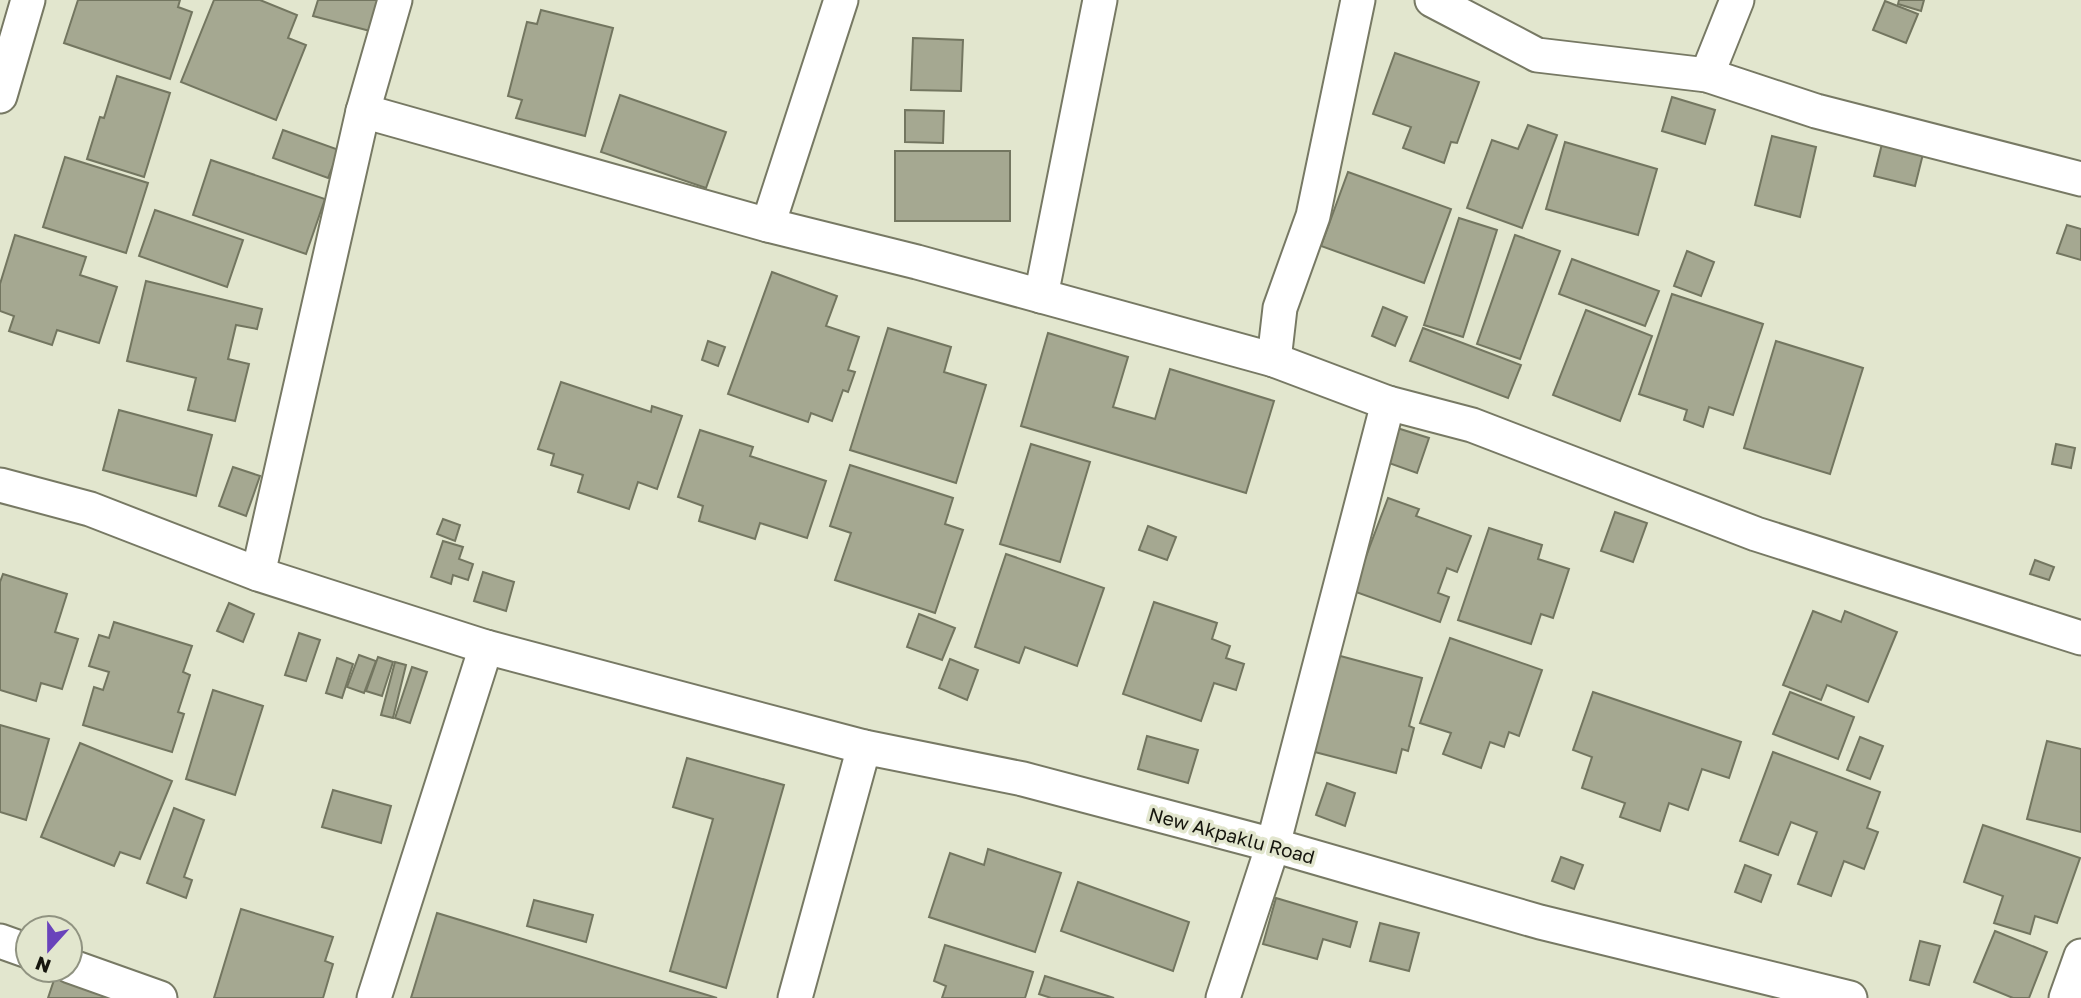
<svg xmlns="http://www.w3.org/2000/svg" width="2081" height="998" font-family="'Golos Text',sans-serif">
	<rect width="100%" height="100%" fill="#e2e6ce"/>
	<g fill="#a5a891" stroke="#737660" stroke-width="2">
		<path d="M78,0H180L178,7L192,12L170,79L64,43Z"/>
		<path d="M214,0H260L297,15L288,38L306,45L276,120L181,82Z"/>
		<path d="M318,0H378L370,31L313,16Z"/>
		<path d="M1899,0H1924L1921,11L1898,4Z"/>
		<path d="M1885,1L1918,14L1906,43L1873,30Z"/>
		<path d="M541,10L613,28L585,136L516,118L522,100L508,96L527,22L537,24Z"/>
		<path d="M913,38L963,40L961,91L911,90Z"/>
		<path d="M1395,53L1479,82L1457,143L1451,142L1444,163L1403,148L1411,127L1373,114Z"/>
		<path d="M117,76L170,93L144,177L87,159L100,117L104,118Z"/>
		<path d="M620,95L726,132L706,188L601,152Z"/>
		<path d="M1672,97L1715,110L1705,144L1662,131Z"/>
		<path d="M905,110L944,111L943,143L905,142Z"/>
		<path d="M1528,125L1557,135L1522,228L1467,208L1492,140L1518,149Z"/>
		<path d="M283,130L339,150L328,178L273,158Z"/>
		<path d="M1772,136L1816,147L1800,217L1755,205Z"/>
		<path d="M1565,142L1657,169L1638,235L1546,209Z"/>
		<path d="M1882,144L1923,154L1915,186L1874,176Z"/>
		<rect x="895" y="151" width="115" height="70"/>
		<path d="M65,157L148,183L126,253L43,227Z"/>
		<path d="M211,160L325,199L306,254L193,215Z"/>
		<path d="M1348,172L1451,209L1424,283L1321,246Z"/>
		<path d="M155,210L243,240L227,287L139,256Z"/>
		<path d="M1459,218L1497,230L1463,337L1424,325Z"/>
		<path d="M2067,225L2081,229V260L2057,253Z"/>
		<path d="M15,235L86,257L80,275L117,287L99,343L57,330L52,345L9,331L14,316L0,311V284Z"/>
		<path d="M1515,235L1560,251L1520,359L1477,344Z"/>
		<path d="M1687,251L1714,262L1701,296L1674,286Z"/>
		<path d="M1572,259L1659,291L1645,326L1559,294Z"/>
		<path d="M772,272L837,296L826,326L859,337L848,370L855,372L848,392L843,390L832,421L811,413L808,422L728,394Z"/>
		<path d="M146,281L262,309L257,329L236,325L228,359L249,364L235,421L188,410L196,378L127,361Z"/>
		<path d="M1672,294L1763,324L1733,415L1709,407L1703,427L1684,420L1687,410L1639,394Z"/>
		<path d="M1383,307L1407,317L1395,346L1372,336Z"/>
		<path d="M1586,310L1652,336L1620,421L1553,395Z"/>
		<path d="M888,328L951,347L944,372L986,385L956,483L850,450Z"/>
		<path d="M1423,328L1521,365L1508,398L1410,361Z"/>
		<path d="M1048,333L1128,357L1113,407L1155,419L1170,369L1274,401L1246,493L1021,426Z"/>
		<path d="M708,341L725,347L718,366L702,360Z"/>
		<path d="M1776,341L1863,368L1830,474L1744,448Z"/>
		<path d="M561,382L651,412L652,406L682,416L657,489L638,482L629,509L578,492L583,475L551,465L554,454L538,449Z"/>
		<path d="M119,410L212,435L196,496L103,470Z"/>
		<path d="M1397,428L1429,438L1417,473L1386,462Z"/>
		<path d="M700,430L753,447L750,456L826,481L807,538L760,523L755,539L699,521L703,506L678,497Z"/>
		<path d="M1031,444L1090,462L1060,562L1000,544Z"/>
		<path d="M2056,444L2075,448L2071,468L2052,464Z"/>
		<path d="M850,465L953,498L945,524L963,530L935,613L835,580L851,533L830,526Z"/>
		<path d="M233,467L260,476L246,516L219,506Z"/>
		<path d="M1388,498L1419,509L1416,516L1471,536L1457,572L1447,568L1438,593L1449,597L1440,622L1353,591Z"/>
		<path d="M1615,512L1647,523L1633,562L1601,551Z"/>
		<path d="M443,519L460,525L455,541L437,534Z"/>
		<path d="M1148,526L1176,537L1167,560L1139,550Z"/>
		<path d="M1489,528L1542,545L1538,559L1569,569L1553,618L1541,614L1531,644L1458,620Z"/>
		<path d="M443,541L463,547L459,559L473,564L468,580L453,575L451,584L431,577Z"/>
		<path d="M1006,554L1104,588L1077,666L1025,647L1019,663L975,647Z"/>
		<path d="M2035,560L2054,567L2049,580L2030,574Z"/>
		<path d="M483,572L514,582L506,611L474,601Z"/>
		<path d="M3,574L67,594L55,632L78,639L62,689L41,683L36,701L0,690V582Z"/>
		<path d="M1154,602L1217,623L1212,639L1230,646L1226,658L1244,664L1236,690L1214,683L1201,721L1123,694Z"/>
		<path d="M229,603L254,614L243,642L217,631Z"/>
		<path d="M1813,611L1841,622L1845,611L1897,632L1868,702L1827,685L1821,700L1783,685Z"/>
		<path d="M919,614L955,628L942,660L907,647Z"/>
		<path d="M114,622L192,646L183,672L190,675L178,712L184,714L172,752L83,725L94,687L103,690L109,672L89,666L99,635L109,638Z"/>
		<path d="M299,633L320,640L306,681L285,675Z"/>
		<path d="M1450,638L1542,670L1519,736L1509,732L1504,747L1490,742L1481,768L1443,754L1451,733L1420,723Z"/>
		<path d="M1333,654L1422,678L1409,726L1414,728L1408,751L1402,749L1396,773L1307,750Z"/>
		<path d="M359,655L376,661L364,693L347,687Z"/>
		<path d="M378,657L393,662L382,696L366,691Z"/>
		<path d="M337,658L353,664L342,698L326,693Z"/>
		<path d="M950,659L978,670L967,700L939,688Z"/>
		<path d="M395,662L406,665L393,718L381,715Z"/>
		<path d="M412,667L427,672L410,723L395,718Z"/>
		<path d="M213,690L263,706L235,795L186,779Z"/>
		<path d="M1593,692L1741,742L1729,778L1702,769L1688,810L1669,803L1660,831L1620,817L1625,803L1582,788L1592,757L1573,750Z"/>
		<path d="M1790,692L1854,717L1838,759L1773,734Z"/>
		<path d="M0,725L49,739L26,820L0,812Z"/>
		<path d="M1147,736L1198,750L1188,783L1138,769Z"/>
		<path d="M1860,737L1883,746L1870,779L1847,770Z"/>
		<path d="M2047,741L2081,749V832L2027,819Z"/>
		<path d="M80,743L172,781L140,859L120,852L114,866L41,837Z"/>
		<path d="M1773,752L1880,792L1867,828L1878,832L1864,869L1844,861L1831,896L1798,884L1817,832L1791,822L1778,855L1740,841Z"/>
		<path d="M687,758L784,785L726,988L670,971L713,819L673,807Z"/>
		<path d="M1327,783L1355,793L1345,826L1316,815Z"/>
		<path d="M333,790L391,806L381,843L322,827Z"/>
		<path d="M174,808L204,820L184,877L192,880L186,898L147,883Z"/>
		<path d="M1983,825L2080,858L2057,923L2035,916L2030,934L1994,923L2003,896L1964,882Z"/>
		<path d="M988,849L1061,873L1035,952L929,917L950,853L984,865Z"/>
		<path d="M1561,857L1583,865L1574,889L1552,881Z"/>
		<path d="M1745,865L1771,875L1761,902L1735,892Z"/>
		<path d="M1078,882L1189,922L1173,971L1061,931Z"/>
		<path d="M1276,898L1357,922L1350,947L1323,939L1317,959L1263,944Z"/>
		<path d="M534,900L593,915L586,942L527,926Z"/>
		<path d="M241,909L333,937L325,961L333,964L323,998H214Z"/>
		<path d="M437,913L717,998H411Z"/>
		<path d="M1380,923L1419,933L1409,971L1370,961Z"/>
		<path d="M1995,931L2047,952L2029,998H2013L1974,982Z"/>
		<path d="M1920,941L1940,946L1929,985L1910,980Z"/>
		<path d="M945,945L1033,972L1025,998H942L946,986L934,981Z"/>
		<path d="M1045,976L1114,998H1051L1039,994Z"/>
		<path d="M55,977L111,995L110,998H48Z"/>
	</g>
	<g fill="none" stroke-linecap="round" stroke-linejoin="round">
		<g stroke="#777964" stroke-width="37">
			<g id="street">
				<path d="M1432,0L1537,55L1707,75L1816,111L2081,179"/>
				<path d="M1707,75L1737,0"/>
				<path d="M0,96L28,0"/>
				<path d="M363,111L768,225L917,262L1274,360L1388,403L1472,425L1756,534L2081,638"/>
				<path d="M768,225L841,0"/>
				<path d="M1041,296L1100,0"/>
				<path d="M1274,360L1280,308L1313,216L1358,0"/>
				<path d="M0,485L90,509L258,574L486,647L864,747"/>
				<path d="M258,574L363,111L395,0"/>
				<path d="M0,941L28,951"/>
				<path d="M70,966L160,998"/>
				<path d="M374,998L486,647"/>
				<path d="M795,998L864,747L1023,779L1273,845L1540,922L1850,998"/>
				<path d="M1223,998L1273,845L1388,403"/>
				<path d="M2066,998L2081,956"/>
			</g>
		</g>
		<use href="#street" stroke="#fff" stroke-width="33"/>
	</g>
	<g text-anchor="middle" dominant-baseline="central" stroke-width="7" stroke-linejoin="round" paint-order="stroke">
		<g font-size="19" fill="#16160e" stroke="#e2e6ce">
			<text transform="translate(1232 835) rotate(15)">New Akpaklu Road</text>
		</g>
	</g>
	<g transform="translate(49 949) rotate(201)"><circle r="33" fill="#e2e6ce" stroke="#909381" stroke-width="2"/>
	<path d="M0-5L12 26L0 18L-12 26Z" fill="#6943bb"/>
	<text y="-10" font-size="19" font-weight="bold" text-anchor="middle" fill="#16160e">N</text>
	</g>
</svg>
